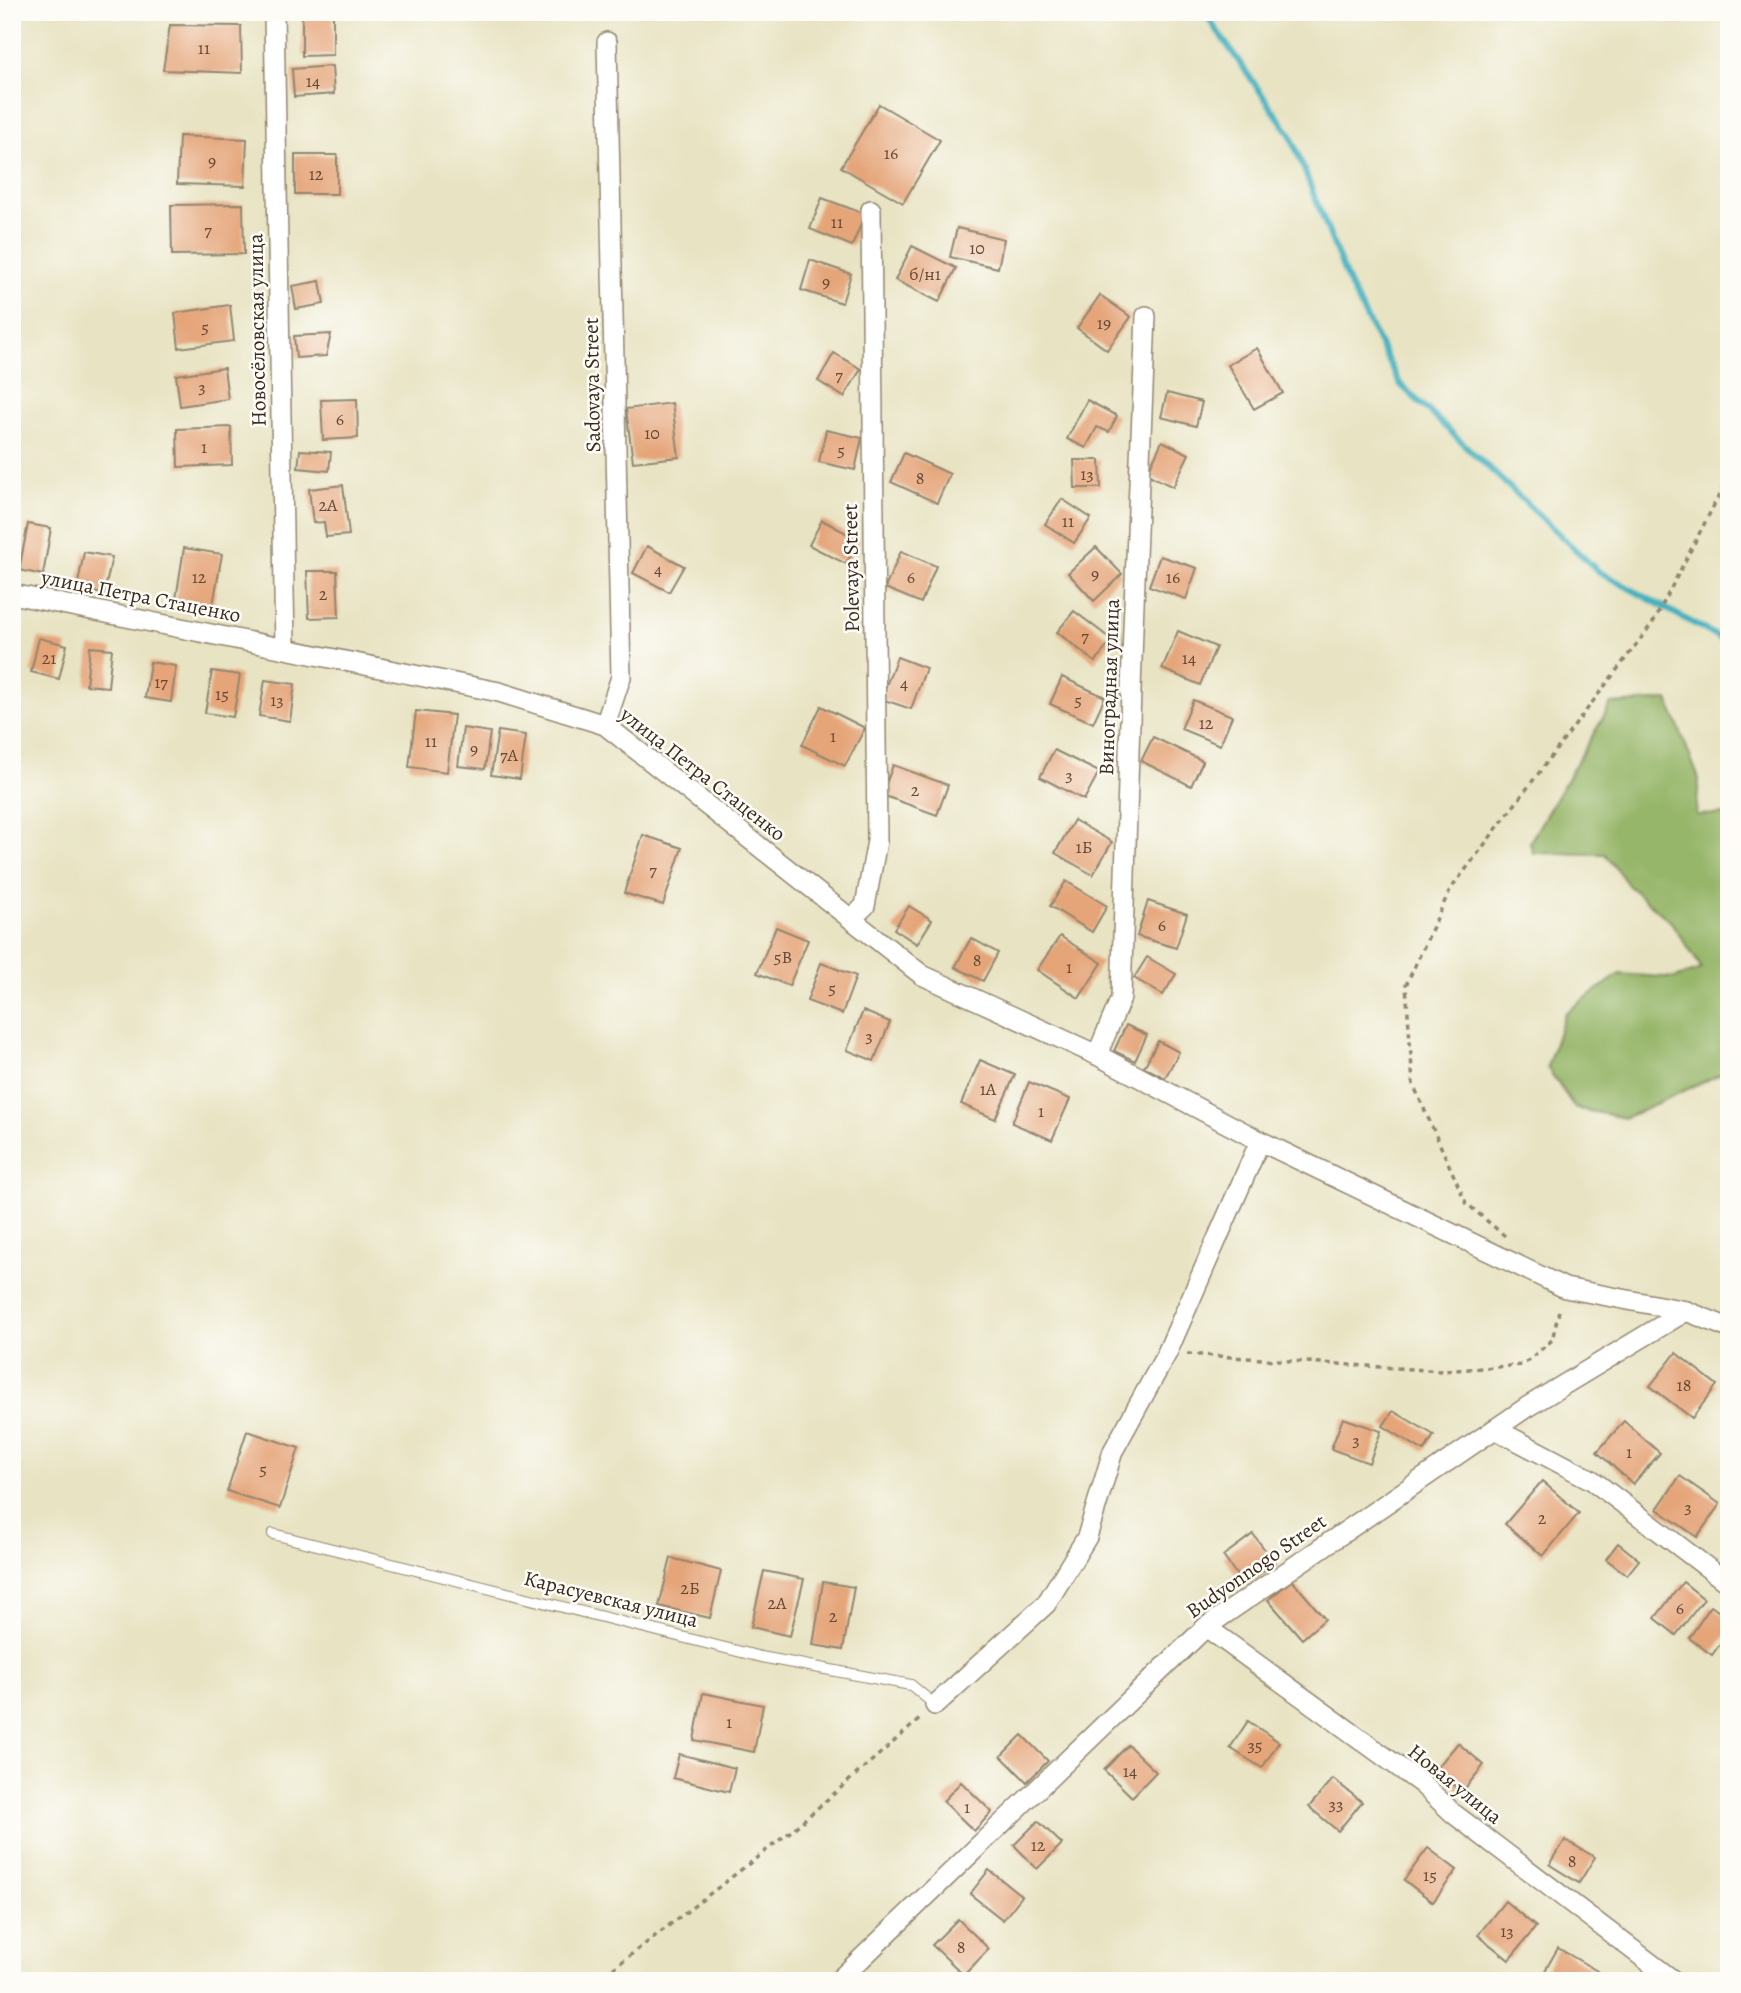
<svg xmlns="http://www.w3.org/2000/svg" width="1741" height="1993" font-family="Alegreya,serif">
	<rect width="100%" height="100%" fill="#fdfcf7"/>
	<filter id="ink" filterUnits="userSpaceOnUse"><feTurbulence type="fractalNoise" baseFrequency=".0143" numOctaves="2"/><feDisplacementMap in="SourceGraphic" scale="14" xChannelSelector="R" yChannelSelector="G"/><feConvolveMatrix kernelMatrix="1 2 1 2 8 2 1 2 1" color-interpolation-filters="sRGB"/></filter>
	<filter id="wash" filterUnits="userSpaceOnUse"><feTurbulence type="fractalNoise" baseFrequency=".00686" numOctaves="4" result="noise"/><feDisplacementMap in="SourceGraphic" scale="28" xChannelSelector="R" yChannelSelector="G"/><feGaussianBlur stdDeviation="1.57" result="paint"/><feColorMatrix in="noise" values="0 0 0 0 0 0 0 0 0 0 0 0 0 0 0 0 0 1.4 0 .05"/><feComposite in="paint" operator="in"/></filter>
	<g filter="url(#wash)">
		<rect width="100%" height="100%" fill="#e8e3c2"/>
		<path fill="#96b669" stroke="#687044" stroke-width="2" d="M1668,700L1699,779L1696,815L1729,814V1070L1625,1118L1575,1108L1547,1067L1565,1013L1620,974L1675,978L1702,969L1671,922L1629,886L1605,854L1533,853L1530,842L1611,704Z"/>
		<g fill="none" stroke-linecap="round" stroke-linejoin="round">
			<path stroke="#43b1bf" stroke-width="6" d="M1204,12L1290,134L1349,284L1400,384L1598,571L1729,643"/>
		</g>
		<g id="blocks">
			<g fill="#e5a579">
				<path d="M302,12H333V55L302,56Z"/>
				<path d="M170,25L241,26L242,73L163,70Z"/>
				<path d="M332,66L334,94L294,97L292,69Z"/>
				<path d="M879,104L940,140L903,203L841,167Z"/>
				<path d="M179,136L247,139L245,186L177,184Z"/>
				<rect x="295" y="155" width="42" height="39"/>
				<path d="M822,198L865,214L852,246L810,229Z"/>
				<path d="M243,204L244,254L172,255L171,205Z"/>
				<path d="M957,228L1004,239L998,268L950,257Z"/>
				<path d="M912,246L956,268L939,302L895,280Z"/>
				<path d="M810,260L851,274L842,303L801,290Z"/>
				<path d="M320,281L324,304L296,309L292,286Z"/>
				<path d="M1100,295L1131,317L1107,350L1077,328Z"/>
				<path d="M230,305L234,341L179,348L175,313Z"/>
				<path d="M331,334L326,356L296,358L294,336Z"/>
				<path d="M1257,348L1283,393L1254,409L1228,365Z"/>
				<path d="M834,353L861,369L844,397L818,381Z"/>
				<path d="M224,368L228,399L180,406L176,375Z"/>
				<path d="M1167,393L1202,402L1196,426L1161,417Z"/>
				<path d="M357,399L358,438L323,440L321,400Z"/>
				<path d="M1087,400L1117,416L1109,432L1097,427L1086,448L1067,439Z"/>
				<path d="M672,403L679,457L633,462L626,409Z"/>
				<path d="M231,427L232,465L178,467L177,429Z"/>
				<path d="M826,430L862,438L855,470L819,462Z"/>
				<path d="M1162,441L1189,454L1173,487L1147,474Z"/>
				<path d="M300,450L331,452L329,471L298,468Z"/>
				<path d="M904,453L950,474L937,503L891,482Z"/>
				<path d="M1074,460H1100L1101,488H1075Z"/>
				<path d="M343,485L349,535L326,537L324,522L313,523L309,489Z"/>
				<path d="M1062,499L1091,518L1074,543L1045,524Z"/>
				<path d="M822,520L859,540L846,564L809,545Z"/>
				<path d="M28,524L51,528L43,575L19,570Z"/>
				<path d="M647,546L684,566L669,592L633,573Z"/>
				<path d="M1096,547L1122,574L1094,601L1068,573Z"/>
				<path d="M184,548L222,554L213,605L176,599Z"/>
				<path d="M901,551L936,566L921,603L885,588Z"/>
				<path d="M84,552L112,557L104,594L77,589Z"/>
				<path d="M1160,556L1197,568L1186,599L1149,586Z"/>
				<path d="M307,571H337L339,617L309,618Z"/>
				<path d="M1074,611L1112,640L1095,662L1057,632Z"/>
				<path d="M1178,631L1216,647L1200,685L1162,669Z"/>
				<path d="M39,638L67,645L59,679L31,672Z"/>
				<path d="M90,647L112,649L108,687L86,685Z"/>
				<path d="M897,657L926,668L911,709L881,699Z"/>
				<path d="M150,662L176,666L171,702L145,698Z"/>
				<path d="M212,671L240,675L233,717L205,713Z"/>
				<path d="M1062,677L1105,697L1093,723L1050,704Z"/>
				<path d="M265,680L295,684L290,721L259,716Z"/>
				<path d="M1193,700L1232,716L1220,745L1181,729Z"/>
				<path d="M821,706L865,728L845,766L802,745Z"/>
				<path d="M416,711L454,715L447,772L409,767Z"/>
				<path d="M463,728L490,732L485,769L458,766Z"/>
				<path d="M498,731L526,735L520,779L491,775Z"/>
				<path d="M1153,737L1203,761L1191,786L1141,761Z"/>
				<path d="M1054,750L1099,772L1084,800L1040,777Z"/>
				<path d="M893,765L948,785L937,815L882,795Z"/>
				<path d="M1074,820L1112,842L1093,875L1055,853Z"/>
				<path d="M643,835L682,848L663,905L624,893Z"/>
				<path d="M1066,881L1107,906L1092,932L1050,906Z"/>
				<path d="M1148,901L1187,914L1176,948L1137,936Z"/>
				<path d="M909,906L932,920L917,944L894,929Z"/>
				<path d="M776,927L808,940L789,986L757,973Z"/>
				<path d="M1060,936L1102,963L1079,998L1037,970Z"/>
				<path d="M971,938L998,953L983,981L955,967Z"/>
				<path d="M1147,957L1176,974L1163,995L1134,978Z"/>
				<path d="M821,963L856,976L842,1014L807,1001Z"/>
				<path d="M863,1011L890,1022L874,1061L847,1050Z"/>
				<path d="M1126,1025L1147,1035L1135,1061L1114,1051Z"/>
				<path d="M1158,1041L1179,1052L1165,1078L1144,1067Z"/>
				<path d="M980,1060L1015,1075L995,1119L961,1104Z"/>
				<path d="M1029,1082L1070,1099L1052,1140L1012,1123Z"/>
				<path d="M1676,1353L1717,1385L1692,1418L1650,1386Z"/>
				<path d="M1393,1411L1434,1435L1424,1451L1383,1426Z"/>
				<path d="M1343,1418L1381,1431L1369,1463L1331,1449Z"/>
				<path d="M1624,1421L1660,1453L1633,1484L1597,1452Z"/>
				<path d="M247,1431L299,1448L280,1508L227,1491Z"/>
				<path d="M1680,1476L1720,1504L1697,1537L1657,1509Z"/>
				<path d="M1542,1481L1579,1513L1543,1556L1505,1524Z"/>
				<path d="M1253,1534L1275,1563L1244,1585L1223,1556Z"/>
				<path d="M1618,1543L1639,1560L1627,1575L1606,1559Z"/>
				<path d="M671,1558L721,1571L710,1618L659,1606Z"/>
				<path d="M764,1571L804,1579L790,1636L751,1627Z"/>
				<path d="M1292,1580L1325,1619L1302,1639L1268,1600Z"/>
				<path d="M823,1582L854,1587L843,1650L813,1645Z"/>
				<path d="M1683,1582L1704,1599L1676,1635L1655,1618Z"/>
				<path d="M1711,1606L1729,1619V1631L1712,1655L1689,1638Z"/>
				<path d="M703,1693L763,1705L754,1752L694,1740Z"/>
				<path d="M1248,1721L1279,1742L1262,1768L1230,1748Z"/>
				<path d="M1022,1735L1048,1761L1027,1782L1001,1756Z"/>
				<path d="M1458,1743L1484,1765L1462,1792L1435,1770Z"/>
				<path d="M1128,1745L1156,1772L1132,1797L1104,1770Z"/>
				<path d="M679,1754L735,1768L729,1792L673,1778Z"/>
				<path d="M1333,1779L1362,1802L1338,1831L1309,1807Z"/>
				<path d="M961,1782L992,1812L974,1831L943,1801Z"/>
				<path d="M1038,1821L1062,1844L1037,1869L1014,1845Z"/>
				<path d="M1565,1840L1595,1857L1579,1883L1550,1865Z"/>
				<path d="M1428,1848L1457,1870L1433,1902L1404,1880Z"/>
				<path d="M989,1870L1022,1896L1003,1920L970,1894Z"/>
				<path d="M1505,1901L1536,1927L1509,1960L1478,1935Z"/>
				<path d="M958,1919L989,1949L964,1975L932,1945Z"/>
				<path d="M1558,1948L1609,1978L1607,1981H1539Z"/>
				<path d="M1729,1959V1981H1712Z"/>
			</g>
		</g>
	</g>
	<g filter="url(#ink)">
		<use href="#blocks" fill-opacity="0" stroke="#928670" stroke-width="2"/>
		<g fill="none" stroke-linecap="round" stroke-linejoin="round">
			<g stroke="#928670" stroke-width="12">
				<path id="service" d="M273,1534L761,1657L911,1685L935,1705"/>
			</g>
			<g stroke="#928670" stroke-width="22">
				<g id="minor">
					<path d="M274,12L285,648"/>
					<path d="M12,594L499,692L605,725L922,975L1097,1055L1260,1141L1565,1288L1686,1311L1729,1328"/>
					<path d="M605,725L621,677L607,42"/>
					<path d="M852,918L865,906L877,841L871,210"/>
					<path d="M1097,1055L1121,998L1133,629L1146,316"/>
					<path d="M1495,1429L1592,1480L1729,1584"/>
					<path d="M1206,1627L1422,1784L1454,1814L1674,1981"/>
					<path d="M935,1705L1046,1604L1087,1537L1113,1451L1167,1353L1260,1141"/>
					<path d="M838,1981L1206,1627L1527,1407L1686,1311"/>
				</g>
			</g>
			<g stroke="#928670" stroke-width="3.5" stroke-dasharray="5 5" stroke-linecap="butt">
				<path d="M1505,1236L1466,1203L1413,1084L1406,985L1450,890L1654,621L1729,476"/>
				<path d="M1187,1354L1442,1371L1523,1365L1552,1340L1560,1307"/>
				<path d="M597,1981L790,1832L921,1718"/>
			</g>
			<use href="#service" stroke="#fff" stroke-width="10"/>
			<use href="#minor" stroke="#fff" stroke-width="19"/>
		</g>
	</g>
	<g text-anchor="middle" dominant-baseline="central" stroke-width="5" stroke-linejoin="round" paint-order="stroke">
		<g font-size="18" fill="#664935">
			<text x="204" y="48">11</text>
			<text x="313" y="81">14</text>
			<text x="891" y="153">16</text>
			<text x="212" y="161">9</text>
			<text x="316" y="174">12</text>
			<text x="837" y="222">11</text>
			<text x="208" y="230">7</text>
			<text x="977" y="248">10</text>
			<text x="925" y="274">б/н1</text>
			<text x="826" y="282">9</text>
			<text x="1104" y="323">19</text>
			<text x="205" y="327">5</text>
			<text x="839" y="375">7</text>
			<text x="202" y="387">3</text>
			<text x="340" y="419">6</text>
			<text x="652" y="433">10</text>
			<text x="204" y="447">1</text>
			<text x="841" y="450">5</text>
			<text x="1087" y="474">13</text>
			<text x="920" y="478">8</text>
			<text x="328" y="505">2А</text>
			<text x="1068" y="521">11</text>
			<text x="658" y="569">4</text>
			<text x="1095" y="574">9</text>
			<text x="199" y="577">12</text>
			<text x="911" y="577">6</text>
			<text x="1173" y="577">16</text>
			<text x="323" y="594">2</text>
			<text x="1085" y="636">7</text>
			<text x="49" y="658">21</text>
			<text x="1189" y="658">14</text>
			<text x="161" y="682">17</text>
			<text x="904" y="683">4</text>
			<text x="222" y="694">15</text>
			<text x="277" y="700">13</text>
			<text x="1078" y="700">5</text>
			<text x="1206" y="723">12</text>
			<text x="833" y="736">1</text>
			<text x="431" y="741">11</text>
			<text x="474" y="749">9</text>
			<text x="509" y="755">7А</text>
			<text x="1069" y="775">3</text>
			<text x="915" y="790">2</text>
			<text x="1084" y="847">1Б</text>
			<text x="653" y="870">7</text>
			<text x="1162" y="925">6</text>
			<text x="783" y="957">5В</text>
			<text x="977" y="960">8</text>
			<text x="1069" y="967">1</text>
			<text x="832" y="988">5</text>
			<text x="869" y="1036">3</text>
			<text x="988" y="1089">1А</text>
			<text x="1041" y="1111">1</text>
			<text x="1684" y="1385">18</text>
			<text x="1356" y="1440">3</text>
			<text x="1629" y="1452">1</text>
			<text x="263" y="1469">5</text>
			<text x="1688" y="1507">3</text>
			<text x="1542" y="1518">2</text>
			<text x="690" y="1588">2Б</text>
			<text x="777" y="1603">2А</text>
			<text x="1680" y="1608">6</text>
			<text x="833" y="1616">2</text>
			<text x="729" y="1722">1</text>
			<text x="1255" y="1745">35</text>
			<text x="1130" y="1771">14</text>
			<text x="1336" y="1804">33</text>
			<text x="967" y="1807">1</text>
			<text x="1038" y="1845">12</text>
			<text x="1572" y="1861">8</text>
			<text x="1430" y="1875">15</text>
			<text x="1507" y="1931">13</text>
			<text x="961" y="1947">8</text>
		</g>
		<g font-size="21" fill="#3b2a1e" stroke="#fdfcf7">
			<text transform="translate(257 330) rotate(-91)">Новосёловская улица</text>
			<text transform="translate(592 385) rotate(-91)">Sadovaya Street</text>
			<text transform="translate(851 568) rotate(-91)">Polevaya Street</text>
			<text transform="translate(141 596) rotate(11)">улица Петра Стаценко</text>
			<text transform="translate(1109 687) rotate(-88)">Виноградная улица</text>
			<text transform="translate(703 774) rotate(38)">улица Петра Стаценко</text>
			<text transform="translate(1256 1566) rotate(-35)">Budyonnogo Street</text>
			<text transform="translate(611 1599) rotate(14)">Карасуевская улица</text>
			<text transform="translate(1455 1784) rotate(39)">Новая улица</text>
		</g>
	</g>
	<rect width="1741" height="1993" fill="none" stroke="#fdfcf7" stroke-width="42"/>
</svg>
